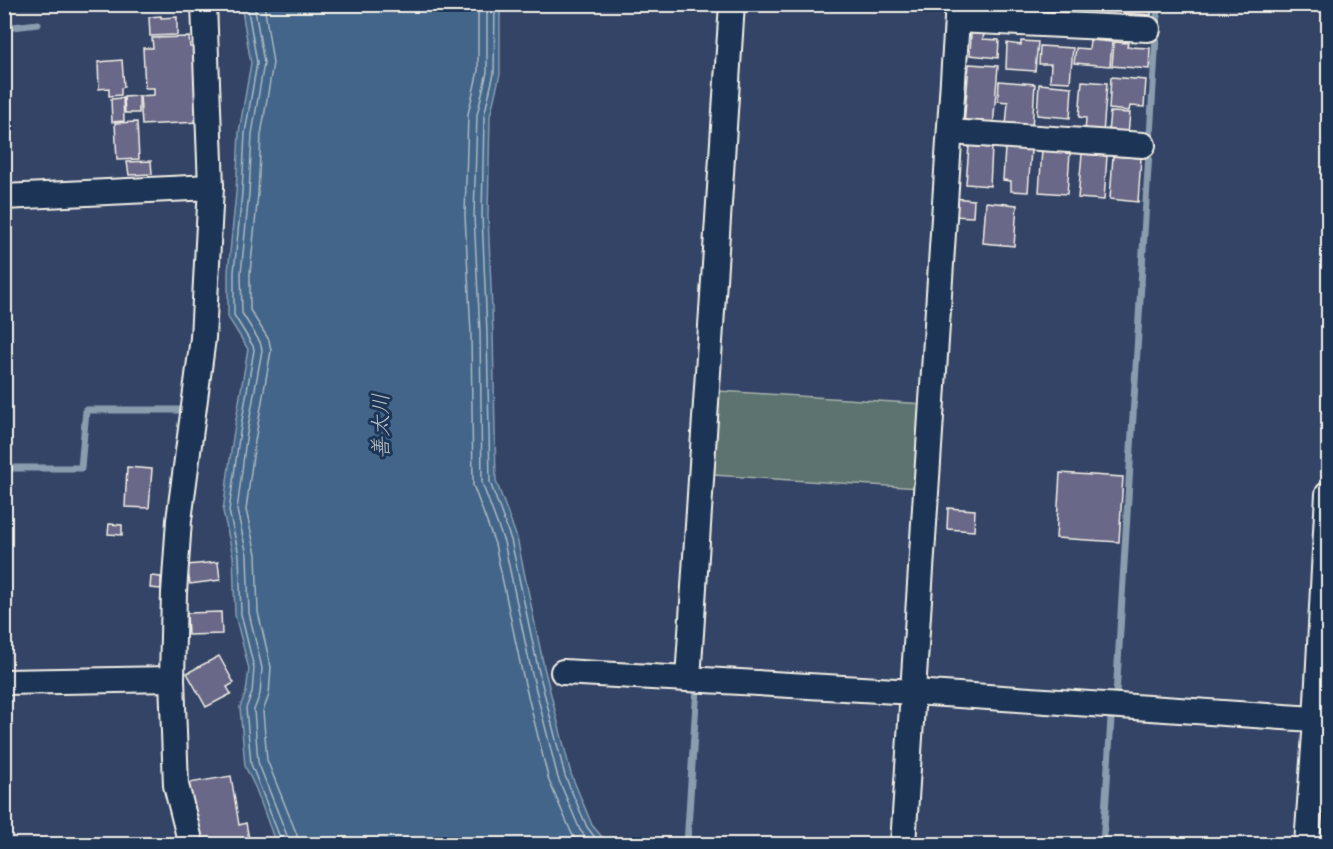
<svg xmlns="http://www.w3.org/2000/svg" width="1333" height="849" font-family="Itim,'Klee One',sans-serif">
	<rect width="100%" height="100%" fill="#344466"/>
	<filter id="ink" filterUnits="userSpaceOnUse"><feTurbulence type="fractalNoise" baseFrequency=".0167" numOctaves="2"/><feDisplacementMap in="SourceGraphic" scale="12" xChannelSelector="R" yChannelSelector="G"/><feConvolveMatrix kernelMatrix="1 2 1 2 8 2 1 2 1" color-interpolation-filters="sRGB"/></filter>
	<g filter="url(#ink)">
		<path fill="#5c736f" stroke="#a8b2ac" stroke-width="1.5" d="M718,391L925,404L920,488L713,475Z"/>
		<path fill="#426589" stroke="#899daf" stroke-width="1.5" d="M241,5H500V74L490,116L488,216L493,333L496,481L517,538L544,667L571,774L592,825L608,844H276L256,789L245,766L240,707L246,692L249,669L235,615L233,556L223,511L233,437L248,349L228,317V272L236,193L239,132L251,63Z"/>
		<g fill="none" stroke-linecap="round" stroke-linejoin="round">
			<g stroke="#adb9c2" stroke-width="1.5">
				<path d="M247,4L257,63L245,133L242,193L234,272V315L253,346L254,350L239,438L229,511L239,555L241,614L254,668L252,693L246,708L251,764L281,840V844"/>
				<path d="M254,4L264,63L252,134L249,194L241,273L242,313L260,342L262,350L246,439L237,510L247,555L249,613L262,668L260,694L254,710L258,762L288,838L289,844"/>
				<path d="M264,4L273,63L261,135L258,194L250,273V310L269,340L271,351L255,441L246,510L256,554L258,612L271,667L269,695L263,711L267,760L297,835L298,844"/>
				<path d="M478,4V71L468,114L465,215L471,334L473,485L495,544L522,672L549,781L572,834L579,844"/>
				<path d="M487,4V72L477,115L474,216L480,333L482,483L504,542L531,670L558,778L580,830L591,844"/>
				<path d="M495,4L494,73L484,116L482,216L487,333L490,482L511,540L538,668L565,776L587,827L600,844"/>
			</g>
			<g stroke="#899daf" stroke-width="7">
				<path d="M4,28L38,24"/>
				<path d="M4,468H81L86,410H181"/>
				<path d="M1116,696L1158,4"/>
				<path d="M687,844L697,687"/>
				<path d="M1103,844L1111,719"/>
			</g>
		</g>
		<g fill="#6a6888" stroke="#f4f1e8" stroke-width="1.5">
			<path d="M973,4H993L992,13L973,11Z"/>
			<path d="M1009,4H1029V9L1009,8Z"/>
			<path d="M1042,4H1077L1076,10L1069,9V16L1047,15L1048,7H1041Z"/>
			<path d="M1081,4H1116L1115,12L1080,9Z"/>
			<path d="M1124,4H1152L1151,15L1124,13Z"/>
			<path d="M161,16V18L177,17V35L150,36L149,17Z"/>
			<path d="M971,33L984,34L983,39L999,40L998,58L970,55Z"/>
			<path d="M189,37L190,47H194L199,122L142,125L140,96L154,95V88H145L143,48H153L152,38Z"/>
			<path d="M1090,40L1112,42L1110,66L1074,63L1076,48L1089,49Z"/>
			<path d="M1021,41L1038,42L1035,71L1006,69L1007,43L1021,45Z"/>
			<path d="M1114,42L1128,43L1127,47L1150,48L1149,69L1112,66Z"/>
			<path d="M1040,46L1073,48L1070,82L1050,81L1051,64H1039Z"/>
			<path d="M122,60L124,87L121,88V95L109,96V88L99,89L98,62Z"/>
			<path d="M969,64L998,66L993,128L964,126Z"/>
			<path d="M1111,77L1146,80L1144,107L1130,106L1129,111L1109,109Z"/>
			<path d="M999,81L1035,84L1032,128L1006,126L1008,102L998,101Z"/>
			<path d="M1082,81L1107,83L1103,134L1085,133L1086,118L1079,117Z"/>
			<path d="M1039,84L1072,87L1070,118L1037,115Z"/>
			<path d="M139,96V113H125L124,97Z"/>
			<path d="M123,98L124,121L112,122L111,99Z"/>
			<path d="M1110,112L1130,113L1128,134L1108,133Z"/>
			<path d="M137,122L139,159L117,160L115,123Z"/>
			<path d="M969,146L992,148L990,186L966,184Z"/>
			<path d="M1005,148L1031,150L1028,192L1011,191V181L1003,180Z"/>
			<path d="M1042,150L1070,153L1067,194L1039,192Z"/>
			<path d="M1082,154L1107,156L1104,200L1078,198Z"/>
			<path d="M1113,156L1141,158L1138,202L1110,199Z"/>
			<path d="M151,161L152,174L129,175L127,162Z"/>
			<path d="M953,198L974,200L973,217L952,216Z"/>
			<path d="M986,202L1017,205L1014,246L983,243Z"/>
			<path d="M127,467L152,469L149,508L125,507Z"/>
			<path d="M1060,473L1123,477L1119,542L1056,538Z"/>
			<path d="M948,508L975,510L974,531L947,529Z"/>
			<path d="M109,524L122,525V535L108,534Z"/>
			<path d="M218,562L220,580L190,584L187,565Z"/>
			<path d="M151,576L161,577V589L150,588Z"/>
			<path d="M221,612L222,634L188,635L187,613Z"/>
			<path d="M219,656L234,683L227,687L231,694L206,707L187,673Z"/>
			<path d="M231,776L239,825L246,823L250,844H200L189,783Z"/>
		</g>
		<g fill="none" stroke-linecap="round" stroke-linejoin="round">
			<g stroke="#f4f1e8" stroke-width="28">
				<g id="minor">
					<path d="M957,20L1148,29"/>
					<path d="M950,132L1143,145"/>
					<path d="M4,197L211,187"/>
					<path d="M563,672L914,692L1328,720"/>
					<path d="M688,679L732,4"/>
					<path d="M4,682L172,679"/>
					<path d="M191,844L176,785L172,679L174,593L179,520L203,338L211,187L204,4"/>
					<path d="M903,844L958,4"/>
					<path d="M1307,844L1316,720L1328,494"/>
				</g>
			</g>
			<use href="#minor" stroke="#1d3557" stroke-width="24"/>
		</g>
	</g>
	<g text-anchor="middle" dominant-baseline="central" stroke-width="6" stroke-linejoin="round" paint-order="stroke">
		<g font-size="22" font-style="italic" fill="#b6c0c7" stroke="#1d3557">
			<text transform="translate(380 426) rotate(-90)">善太川</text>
		</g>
	</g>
	<rect width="1333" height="849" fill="none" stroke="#1d3557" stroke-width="24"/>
	<rect x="12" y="12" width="1309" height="825" fill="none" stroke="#f4f1e8" stroke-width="2" filter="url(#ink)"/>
</svg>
